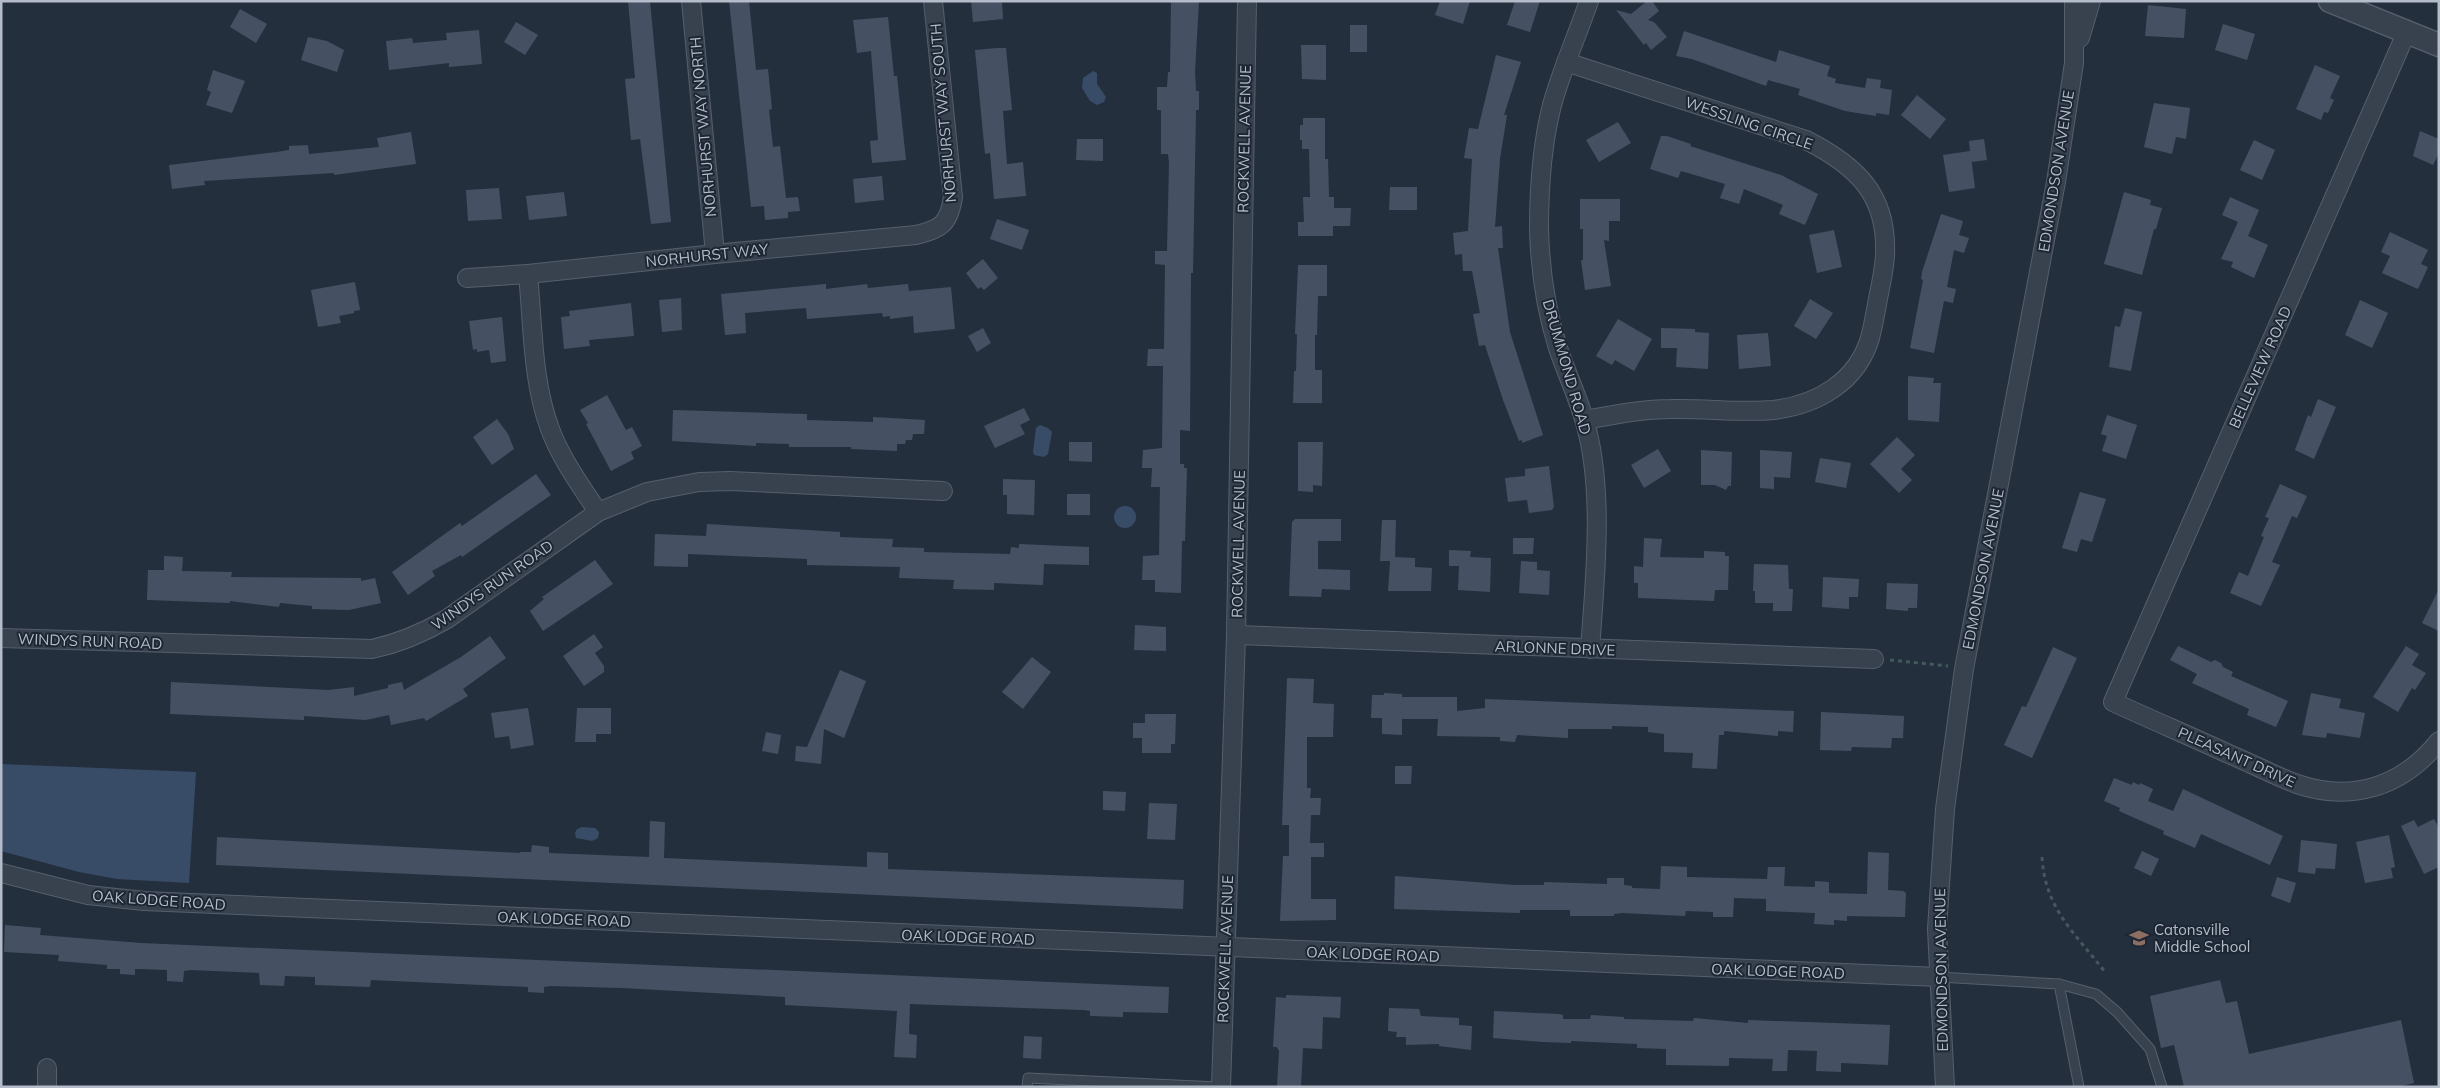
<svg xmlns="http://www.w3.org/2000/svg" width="2440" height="1088" font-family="Mulish,sans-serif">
	<rect width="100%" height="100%" fill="#242f3e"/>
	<g fill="#394c67">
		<path d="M1093,71L1097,73V84L1106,97L1104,102L1097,105L1090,101L1082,88L1083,78Z"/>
		<path d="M1040,425L1048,428L1052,432L1048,454L1044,457L1034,455L1033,452L1036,428Z"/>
		<circle cx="1125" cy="517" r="11"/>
		<path d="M1,764L196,772L189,883L117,879L79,872L1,851Z"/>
		<path d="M582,827L595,828L599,832L598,838L592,841L576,838L575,833L577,829Z"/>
	</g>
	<g fill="#455162">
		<path d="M628,1H650L671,222L651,224L640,139L631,140L625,79L635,78Z"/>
		<path d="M729,1H749L756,70L768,69L772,109L769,110L773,147L780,146L786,198L798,197L800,211L788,212V218L765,220L764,206L751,207Z"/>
		<path d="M971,1H1002L1003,19L973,22Z"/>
		<path d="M1171,1H1199L1195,72L1196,91H1199V110H1196L1193,273H1191L1190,431L1180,430V464H1184V468H1187L1185,541H1182L1181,593L1155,592V580H1142L1143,556L1159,555L1160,487H1151L1152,468H1142L1143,450L1162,448L1163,366H1147L1148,349H1164L1165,265L1155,264V251H1167L1169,163L1168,154H1161V110H1157V87H1167L1168,72H1170Z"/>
		<path d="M1440,1H1470L1463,24L1435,15Z"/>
		<path d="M1515,1H1540L1530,32L1507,25Z"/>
		<path d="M1647,1H1652L1659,11L1648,20L1654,22L1667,37L1651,50L1646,43L1644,45L1616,10L1631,14Z"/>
		<path d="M2148,5L2186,9L2184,38L2145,36Z"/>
		<path d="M240,9L267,24L256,43L230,27Z"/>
		<path d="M888,17L894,76H897L906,160L872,163L870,141L878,140L871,51L857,53L853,20Z"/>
		<path d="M516,22L538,35L525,55L504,42Z"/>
		<path d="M2223,24L2255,34L2247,60L2215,50Z"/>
		<rect x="1350" y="25" width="17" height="27"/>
		<path d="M479,30L482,64L449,67V63L389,70L386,41L412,38L413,43L447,40L446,33Z"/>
		<path d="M1684,31L1776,62L1779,50L1830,66L1827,76L1836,79L1835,83L1865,88L1867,78L1881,80L1880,88L1892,90L1889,115L1876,113V116L1845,111L1798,95L1800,89L1768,80L1766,86L1692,59L1676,56Z"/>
		<path d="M308,37L327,41L344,50L337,72L301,60Z"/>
		<path d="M1301,45H1326V80L1302,79Z"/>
		<path d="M997,48H1006L1012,110L1003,111L1007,164L1023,162L1026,196L994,199L990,153L985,154L975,50Z"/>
		<path d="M1496,55L1521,62L1504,115H1507L1500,159L1495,227L1502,226L1503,248H1498L1510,332L1543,435L1522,443V440L1519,441L1503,400L1485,345L1479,346L1473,314L1480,313L1472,271H1463L1462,254L1455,255L1453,233L1468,231L1472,159L1464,158L1469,128L1478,129Z"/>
		<path d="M2315,65L2340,76L2330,98L2334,100L2328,113L2324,112L2321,120L2296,109Z"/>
		<path d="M213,70L245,81L232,113L206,105L211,92L207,90Z"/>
		<path d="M1917,95L1946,119L1930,139L1901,115Z"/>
		<path d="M2154,103L2190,108L2186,139L2176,137L2172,154L2144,147Z"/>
		<path d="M1303,118H1325V159H1328L1329,197H1334V208H1351L1350,226H1333V236H1298V222H1304L1303,197H1310L1309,149H1302V140H1300V125H1303Z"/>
		<path d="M1618,122L1631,143L1599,162L1586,140Z"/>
		<path d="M2420,131L2439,139V153L2433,165L2413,156Z"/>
		<path d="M411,132L416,164L334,175V173L204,181L205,185L172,189L169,165L277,152L289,150V146L308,145L309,154L379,147L377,138Z"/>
		<path d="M1661,136H1667L1691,144L1690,146L1781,175L1818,194L1805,225L1779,214L1783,205L1744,189L1739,204L1720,198L1725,184L1681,171L1678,178L1650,169Z"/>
		<path d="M1077,139H1103V161L1076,160Z"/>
		<path d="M1984,139L1987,160L1972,162L1971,156L1975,188L1949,192L1943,155L1970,151L1969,141Z"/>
		<path d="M2254,140L2275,150L2262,180L2240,170Z"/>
		<path d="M882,176L884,200L855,203L853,179Z"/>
		<path d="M1390,187H1417V210H1389Z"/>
		<path d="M499,188L502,219L468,221L466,190Z"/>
		<path d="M564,192L567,216L529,220L526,196Z"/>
		<path d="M2124,192L2151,200L2150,205L2162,208L2156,229H2154L2142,275L2104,264Z"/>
		<path d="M2230,197L2259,210L2248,236L2268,245L2254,278L2231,267L2233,262L2221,259L2238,222L2222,215Z"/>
		<path d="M1580,199H1620V221H1609V241L1604,240L1611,286L1585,290L1581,260H1583V229H1580Z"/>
		<path d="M1941,214L1963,221L1959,235L1969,238L1964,253L1954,250L1947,287L1956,289L1953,303L1944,301L1934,353L1910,348L1923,280L1921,279L1922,272Z"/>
		<path d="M997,219L1029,230L1022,250L990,239Z"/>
		<path d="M1834,230L1842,267L1817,273L1809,235Z"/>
		<path d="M2390,232L2428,250L2421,264L2428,267L2418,289L2382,273L2390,256L2381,252Z"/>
		<path d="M983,259L998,278L984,290L981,287L978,289L966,273Z"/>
		<path d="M1298,265H1327V296H1318L1317,335H1315V370H1322V403H1293L1294,371H1296L1297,334H1295Z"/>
		<path d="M355,282L360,310L354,311V313L339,316L341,323L318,327L311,290Z"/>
		<path d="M826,284V289L867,284L868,288L908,284L909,291L951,287L955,329L914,333L913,316L890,319V316L883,317L882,313L807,319L806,308L745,313L746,333L725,335L721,294Z"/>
		<path d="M681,298L682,330L662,332L659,300Z"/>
		<path d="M1810,299L1833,313L1816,339L1794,326Z"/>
		<path d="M2360,300L2388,313L2372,348L2345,335Z"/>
		<path d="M631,303L634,336L589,340L590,346L564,349L561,317L570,316L569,311Z"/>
		<path d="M2125,308L2142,312L2131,371L2109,367L2115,326L2120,327Z"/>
		<path d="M502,317L506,361L491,363L489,350L477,352V349L473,350L469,321Z"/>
		<path d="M1618,319L1652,339L1634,371L1615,360L1612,365L1596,356Z"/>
		<path d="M983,328L991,343L977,352L968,336Z"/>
		<path d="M1661,328L1695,329V332L1709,333L1708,369L1676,367L1677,348H1661Z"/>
		<path d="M1768,333L1771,366L1739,369L1737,335Z"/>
		<path d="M1908,376L1934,378L1933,383H1941L1939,422L1908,420Z"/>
		<path d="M607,395L626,430L632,427L642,446L631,452L634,459L611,471L586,424L588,423L580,410Z"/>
		<path d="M2318,399L2336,407L2314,459L2295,450L2308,415L2311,417Z"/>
		<path d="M1024,408L1030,420L1020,425L1025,434L995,448L984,426Z"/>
		<path d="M673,410L807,414V420L873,422V417L925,420L924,434H913L912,440H906L905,444H897V451L851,449V447H789V444L756,443V446L672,441Z"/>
		<path d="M2107,415L2137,425L2126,459L2102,451L2107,436L2101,434Z"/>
		<path d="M497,419L508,434L514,449L492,465L473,437Z"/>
		<path d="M1897,437L1915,455L1901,469L1912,480L1899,493L1870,464Z"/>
		<path d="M1069,442H1092V462L1069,461Z"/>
		<path d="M1298,442H1323L1322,486L1313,485V492L1298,491Z"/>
		<path d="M1658,449L1671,471L1644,488L1631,465Z"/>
		<path d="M1701,450L1732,452L1731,486H1728L1726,490L1715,485H1701Z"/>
		<path d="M1760,450L1792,452L1790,478L1774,477V489L1760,488Z"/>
		<path d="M1820,458L1851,463L1846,488L1815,482Z"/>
		<path d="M1549,466L1554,507L1552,510L1529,513L1527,500L1508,502L1505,478L1525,476V469Z"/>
		<path d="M536,474L551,495L462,557L461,555L432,571L435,576L408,595L392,572L460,523L462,526Z"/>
		<path d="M1003,479L1035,480L1034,515L1007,514V495H1003Z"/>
		<path d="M2280,484L2307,496L2297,518L2292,516L2272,562L2280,565L2261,606L2230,593L2239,572L2248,576L2264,537L2261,536L2269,518L2265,517Z"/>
		<path d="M2080,492L2106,499L2092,542L2081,539L2077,552L2062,548Z"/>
		<rect x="1067" y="494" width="23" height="21"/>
		<path d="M1295,519H1341V541H1318V569L1350,570V590L1322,589L1321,597L1289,596L1292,522Z"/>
		<path d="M1382,520H1396L1395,557L1415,558V567L1432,568L1431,591H1388L1390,561H1380Z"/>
		<path d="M707,524L840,532V537L893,539L892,547L924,548V552L1010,554L1011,547L1019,548V544L1089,547V565L1044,564L1043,585L994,583V590L953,589L954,580L899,578L900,567L807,565V559L688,554V567L654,566L655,534L706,536Z"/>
		<path d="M1513,538H1534L1533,554H1513Z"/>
		<path d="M1644,538L1662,539L1660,557L1704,558V551L1725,552V556H1729L1728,590H1715L1714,601L1638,598V583H1634V566L1643,567Z"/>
		<path d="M1449,550L1471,551L1470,557L1491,558L1490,592L1458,590L1459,566H1449Z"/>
		<path d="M164,556L183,557L182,571L232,572L231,577L361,578V581L375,578L381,603L349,610L312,609V606L280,603L279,607L230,601V603L147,600L148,570H164Z"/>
		<path d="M595,560L613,584L543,631L530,611L544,599L542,597Z"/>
		<path d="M1521,561L1537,562V570L1550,571L1549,595L1519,593Z"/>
		<path d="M1754,564L1788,565L1789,589H1793L1792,611H1773V603H1755V591H1753Z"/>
		<path d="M1823,577L1859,579L1858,597H1849V609L1822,607Z"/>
		<path d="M1887,583L1918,584L1917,608H1908V611L1886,609Z"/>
		<path d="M2439,589V631L2422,623Z"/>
		<path d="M1135,625L1166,627V651L1134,650Z"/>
		<path d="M594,634L603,647L595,653L604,666V672L584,686L563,656Z"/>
		<path d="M490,636L506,658L463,689L468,696L426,721L424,718L391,725L389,715L366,720L304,716V720L170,714L171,682L329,690L354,687V696L388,688V685L402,682L404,690L461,657Z"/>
		<path d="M2178,646L2211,662L2215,660L2221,663L2223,667L2233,672L2231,676L2288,701L2276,727L2247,715L2249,709L2192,683L2197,674L2170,660Z"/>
		<path d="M2406,646L2419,654L2412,665L2426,673L2415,690L2412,688L2398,712L2373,697Z"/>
		<path d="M2053,647L2077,658L2032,758L2004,745L2022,706L2026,707Z"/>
		<path d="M1032,657L1051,672L1023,709L1002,692Z"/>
		<path d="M840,670L866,681L844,738L824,729L821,764L795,761L796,746L807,747Z"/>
		<path d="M1287,678L1314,679L1313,703L1334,704L1333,737H1307V788H1311L1310,798H1321L1320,815H1311L1310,843H1324V857H1311V899H1336V920L1280,921L1283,856H1289V825H1282Z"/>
		<path d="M1384,693L1402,694V697H1457V711L1485,708V699L1794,711L1793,732L1778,731V736L1724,731V735H1719L1717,769L1692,768L1693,753L1664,752V734L1648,732V727L1612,726V729H1568V738L1517,735L1515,742L1500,741V737L1437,736L1438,719H1402V735L1382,734V718H1371L1372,695H1384Z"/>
		<path d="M2311,693L2341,699L2339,708L2365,713L2360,738L2327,733L2326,738L2302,735Z"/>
		<path d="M528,708L534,745L511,749L509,736L495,738L491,713Z"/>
		<path d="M577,708H611V734H596V742H575Z"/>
		<path d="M1821,712L1904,716L1903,738H1892L1891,748L1852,747L1851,751L1820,750Z"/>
		<path d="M1145,714H1176L1175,744H1171V753H1142V738H1133V723H1145Z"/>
		<path d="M766,732L781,735L778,754L762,751Z"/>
		<path d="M1395,766H1412L1411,784H1395Z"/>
		<path d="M2114,778L2132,785L2133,782L2139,785L2140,783L2153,789L2148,801L2173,811L2183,789L2283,836L2270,865L2201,834L2195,848L2163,834L2164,831L2119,811L2120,808L2104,801Z"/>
		<path d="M1103,791L1126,792L1125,811L1103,810Z"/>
		<path d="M1149,803L1177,804L1175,840L1147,839Z"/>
		<path d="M2434,819L2439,828V867L2424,874L2401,826L2414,820L2418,827Z"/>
		<path d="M650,821L665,822L664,858L867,867V852L888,853V869L1184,880L1183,909L216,865L217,837L520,853V852H531L532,845L549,847V853L649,857Z"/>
		<path d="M2389,835L2395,867L2391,868L2393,878L2365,883L2356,842Z"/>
		<path d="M2301,840L2337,844L2335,869L2316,868L2315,874L2298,872Z"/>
		<path d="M2142,851L2159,859L2151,876L2134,868Z"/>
		<path d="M1868,852L1889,853L1888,890L1903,891L1906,893L1905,917L1847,916V921L1834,920V925L1814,924L1815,913L1766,911V899L1734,898L1733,917H1713V912L1686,911L1685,916L1622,913L1614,914V916H1570V910H1520V913L1394,909L1395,876L1515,885H1544V882L1607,884V878H1624V885L1632,886V888L1660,889L1661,866L1687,867V877L1767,879L1768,867H1785L1784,886L1815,887V881L1829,882V893L1867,894Z"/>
		<path d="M2277,877L2296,883L2290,903L2271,896Z"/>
		<path d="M5,925L41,928L40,935L141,943L1169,987L1168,1013L1123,1012V1017L1090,1016V1011L1084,1010L910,1004L909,1034L917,1035L916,1058L894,1057L897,1011L785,1005V997L622,988L550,986L544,987V993L528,992V987L371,980L370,987L315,985V977L285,976L284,986L260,985L259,973L190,970L184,971L183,982L167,981V970L140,969H135V975L120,974V969H107V965L58,961L59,955L4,952Z"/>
		<path d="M2220,980L2226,1003L2237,1001L2249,1054L2401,1020L2414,1083L2397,1087H2184L2174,1045L2161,1048L2150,996Z"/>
		<path d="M1286,995L1341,997L1340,1018L1323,1017L1322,1049L1303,1048L1301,1087H1277L1279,1051L1277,1047H1273L1276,997L1286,998Z"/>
		<path d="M1389,1008L1419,1009L1421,1016L1459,1018V1025L1472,1026L1471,1050L1439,1046V1044L1406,1045V1037H1396L1397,1032L1388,1031Z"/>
		<path d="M1494,1011L1559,1014L1563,1015V1019H1590L1591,1015L1624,1017V1019L1693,1021L1694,1018L1748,1023V1020L1890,1025L1888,1065L1841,1063V1072L1816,1071L1817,1051L1788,1050L1787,1071H1772L1773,1059L1729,1058V1066L1666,1065V1049L1637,1048V1044L1571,1041V1043L1543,1042L1493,1038Z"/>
		<path d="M1024,1036L1042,1037L1041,1059L1023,1058Z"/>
	</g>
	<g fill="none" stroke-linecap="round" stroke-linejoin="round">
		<g stroke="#565f6c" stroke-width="11">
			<g id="service">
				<path d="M1939,977L2059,984L2079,1087"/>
				<path d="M2059,984L2096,994L2117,1012L2150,1049L2162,1087"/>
				<path d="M1027,1087L1028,1078L1218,1087"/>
			</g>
		</g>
		<g stroke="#565f6c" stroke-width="20">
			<g id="minor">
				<path d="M691,1L715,254"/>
				<path d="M1589,1C1577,36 1562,69 1552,105C1542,144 1539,188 1539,229C1540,269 1546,310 1558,348C1566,372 1577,395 1584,419C1605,487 1595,579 1590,649"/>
				<path d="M2407,31L2113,702C2152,720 2192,737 2231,755C2253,764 2275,776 2297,784C2353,803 2403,786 2439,741"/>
				<path d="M2080,38L2091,1"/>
				<path d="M1566,62L1806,140C1857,166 1888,195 1885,256C1884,272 1880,288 1877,304C1875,315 1873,327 1870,338C1857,382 1817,405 1773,410C1740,413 1705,408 1671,409C1642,409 1613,415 1585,420"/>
				<path d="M528,274C533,325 532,381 550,429C561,459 581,486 598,512"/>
				<path d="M467,278L528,274L715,254L916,235C942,229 949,223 953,197L933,1"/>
				<path d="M1236,635L1874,659"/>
				<path d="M1,638L372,649C400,643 423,633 447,619L598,512L647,492L699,482L730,481L943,491"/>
				<path d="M1,873L88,895L144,901L1939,977"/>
				<path d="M47,1087V1068"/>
				<path d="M1221,1087L1236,635L1247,1"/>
				<path d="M1945,1087L1937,929L1945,809L1964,669L2056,182L2074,63V1"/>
			</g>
		</g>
		<g stroke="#565f6c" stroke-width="25">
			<path id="tertiary" d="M2330,1L2439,45"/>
		</g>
		<g stroke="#44595c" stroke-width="3" stroke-dasharray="4 4" stroke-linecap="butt">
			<path d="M1890,660L1948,666"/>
			<path d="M2042,857C2045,909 2075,933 2105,972"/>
		</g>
		<use href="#service" stroke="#38414e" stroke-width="9"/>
		<use href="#minor" stroke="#38414e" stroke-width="18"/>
		<use href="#tertiary" stroke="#38414e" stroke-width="22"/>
	</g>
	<defs>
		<g id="school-bare" transform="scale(1.5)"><path d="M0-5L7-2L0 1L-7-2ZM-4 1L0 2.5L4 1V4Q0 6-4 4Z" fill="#8d6e63" stroke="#1d2633" stroke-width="2.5" paint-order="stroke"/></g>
	</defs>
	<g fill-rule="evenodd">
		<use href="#school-bare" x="2139" y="938"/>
	</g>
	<g text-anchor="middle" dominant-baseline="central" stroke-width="4" stroke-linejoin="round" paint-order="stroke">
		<g font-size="15" fill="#b4bcc9" stroke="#1d2633">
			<text transform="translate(943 113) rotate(-95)">NORHURST WAY SOUTH</text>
			<text transform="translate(1749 123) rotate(19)">WESSLING CIRCLE</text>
			<text transform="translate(703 127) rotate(-95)">NORHURST WAY NORTH</text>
			<text transform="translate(1244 139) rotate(-89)">ROCKWELL AVENUE</text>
			<text transform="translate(2056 171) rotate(-81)">EDMONDSON AVENUE</text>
			<text transform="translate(707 255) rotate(-6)">NORHURST WAY</text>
			<text transform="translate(1567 367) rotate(74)">DRUMMOND ROAD</text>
			<text transform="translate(2260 367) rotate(-66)">BELLEVIEW ROAD</text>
			<text transform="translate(1238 544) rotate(-89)">ROCKWELL AVENUE</text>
			<text transform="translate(1983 569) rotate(-79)">EDMONDSON AVENUE</text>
			<text transform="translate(492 585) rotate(-35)">WINDYS RUN ROAD</text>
			<text transform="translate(90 641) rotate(2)">WINDYS RUN ROAD</text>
			<text transform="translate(1555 648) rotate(2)">ARLONNE DRIVE</text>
			<text transform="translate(2237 757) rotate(24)">PLEASANT DRIVE</text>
			<text transform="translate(159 900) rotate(4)">OAK LODGE ROAD</text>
			<text transform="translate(564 919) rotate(2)">OAK LODGE ROAD</text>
			<text transform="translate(968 937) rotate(2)">OAK LODGE ROAD</text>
			<text transform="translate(1225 949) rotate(-88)">ROCKWELL AVENUE</text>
			<text transform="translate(1373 954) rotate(2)">OAK LODGE ROAD</text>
			<text transform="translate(1941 970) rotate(-91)">EDMONDSON AVENUE</text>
			<text transform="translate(1778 971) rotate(2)">OAK LODGE ROAD</text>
		</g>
		<g font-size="15" fill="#b4bcc9" stroke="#1d2633" text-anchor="start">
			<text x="2154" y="929">Catonsville<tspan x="2154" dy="17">Middle School</tspan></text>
		</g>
	</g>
	<rect width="2440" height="1088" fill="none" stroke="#b4bcc9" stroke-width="5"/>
</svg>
